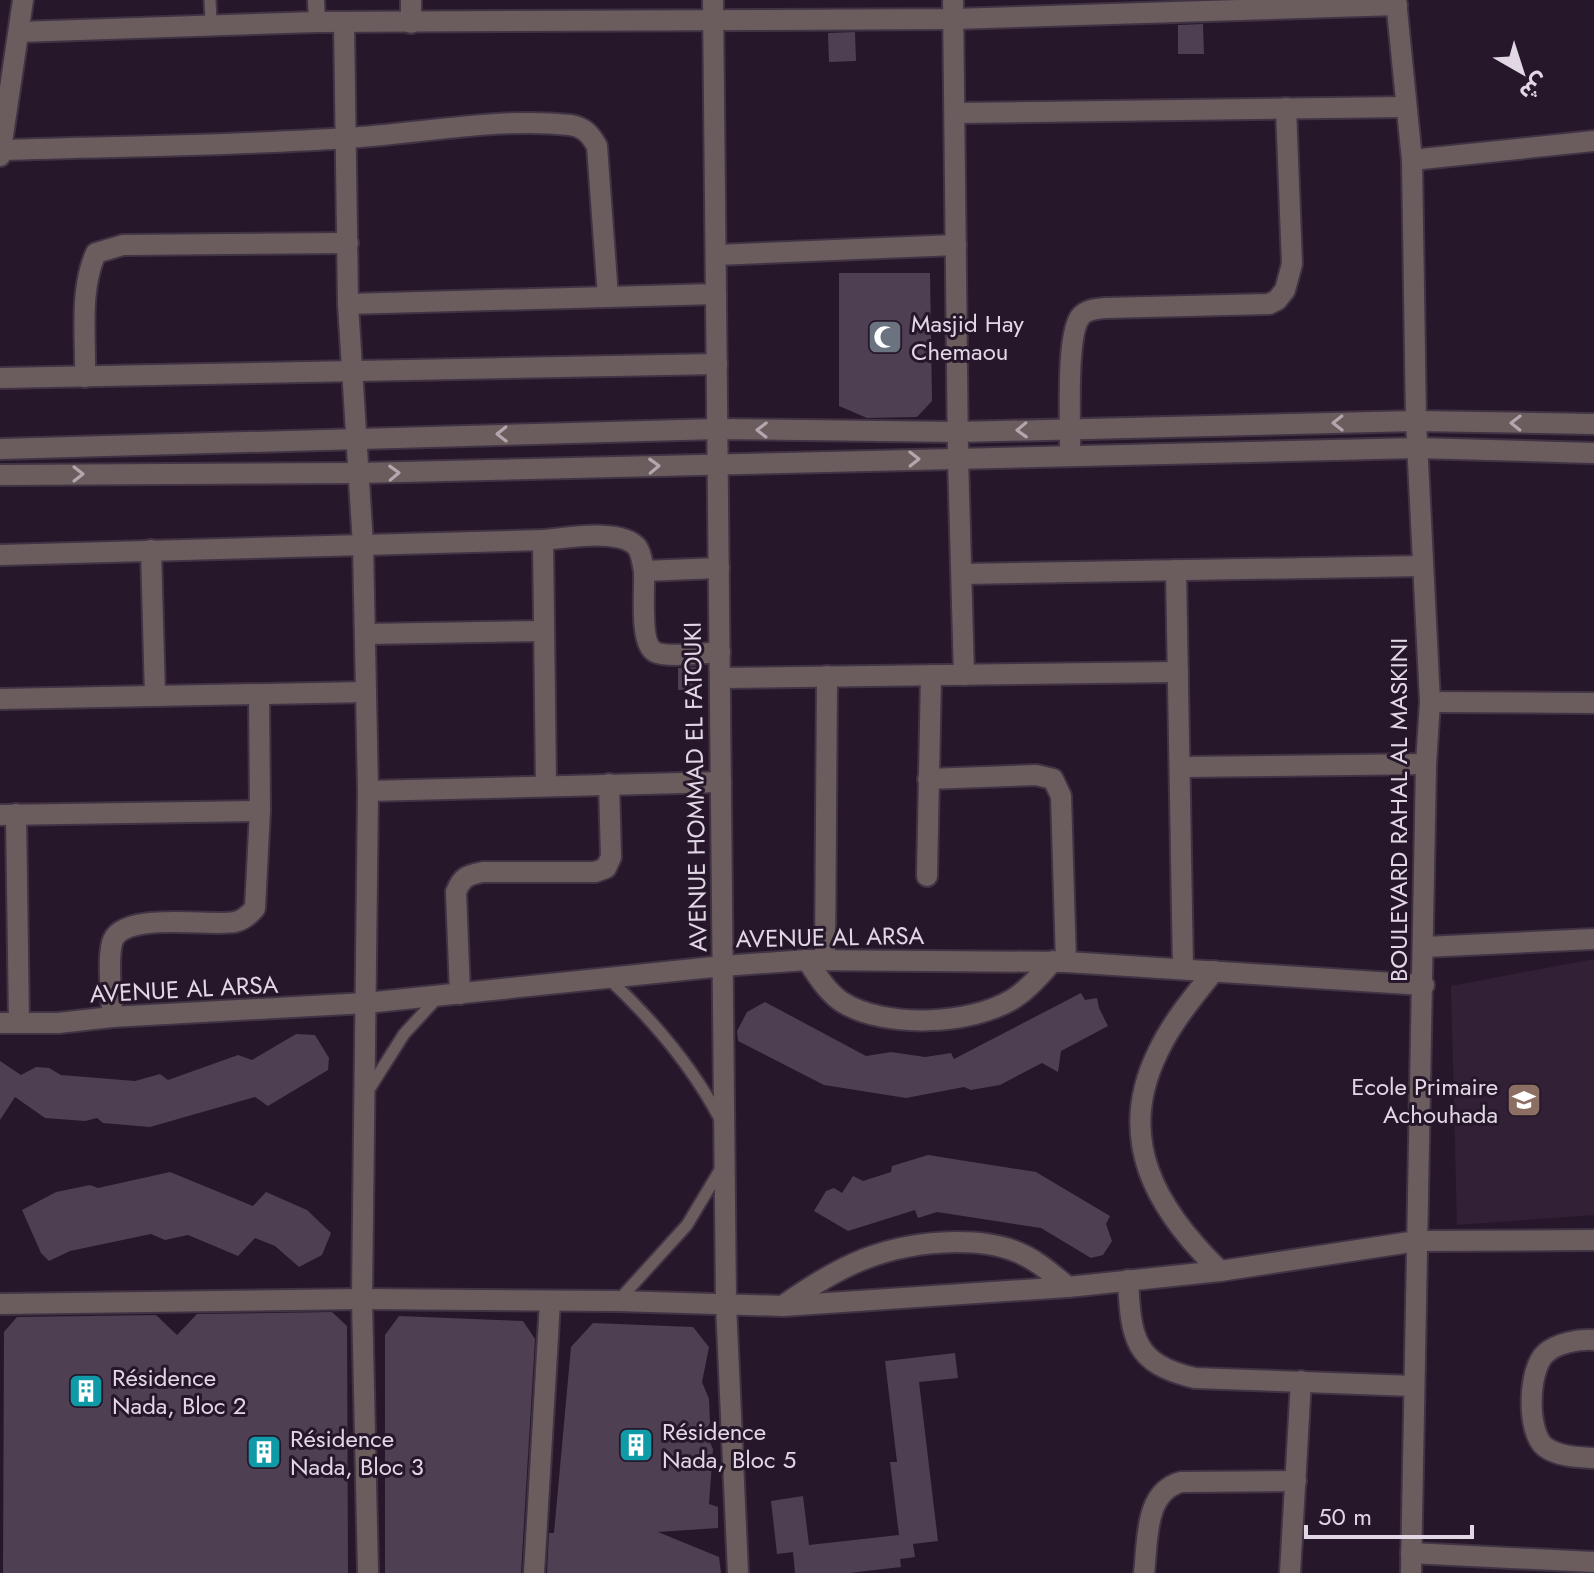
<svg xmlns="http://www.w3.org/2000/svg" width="1594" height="1573" font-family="Jost,'Noto Sans Arabic',sans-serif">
	<rect width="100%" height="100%" fill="#26182a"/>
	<path fill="#322037" d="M1594,959V1215L1457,1225L1451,986Z"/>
	<g fill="#4e3f53">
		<path d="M1203,24L1204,54H1178V25Z"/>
		<path d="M855,32L856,61L829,62L828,33Z"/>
		<path d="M839,273H930L932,401L917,417L867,418L839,406Z"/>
		<path d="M700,667V690H678V668Z"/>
		<path d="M1081,993L1085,1000L1097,998L1099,1008L1108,1026L1061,1051L1058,1072L1042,1063L1000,1085L971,1090L964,1087L906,1098L824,1085L738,1041L737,1031L747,1012L765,1002L866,1056L891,1052L925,1057L951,1053L954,1059Z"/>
		<path d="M296,1034L315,1035L329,1058L328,1070L268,1106L255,1097L150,1127L103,1123L97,1118L85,1121L45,1118L15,1097L0,1120V1061L21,1075L36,1067L49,1068L61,1075L135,1081L160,1074L168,1080L238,1055L252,1060Z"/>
		<path d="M928,1155L1036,1172L1110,1216L1106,1224L1112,1241L1103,1255L1091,1258L1041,1228L937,1212L918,1218L915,1210L848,1231L814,1211L826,1191L834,1188L842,1193L853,1176L863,1181L891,1172L892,1166Z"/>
		<path d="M170,1172L253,1206L266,1192L307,1210L331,1233L322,1255L299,1267L275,1246L255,1238L238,1256L188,1235L165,1240L151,1234L70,1251L49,1261L41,1253L22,1210L56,1192L90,1185L98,1188Z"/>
		<path d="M332,1312L347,1326L348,1573H3L4,1332L17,1317L156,1315L177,1335L197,1314Z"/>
		<path d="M399,1316L523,1321L535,1339L521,1573H385V1335Z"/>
		<path d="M593,1323L693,1327L709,1347L702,1382L709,1399L710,1423L705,1431L713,1449L709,1504L718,1507V1528L658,1532L719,1557L721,1573H547L549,1533H554L571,1347Z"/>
		<path d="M955,1353L958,1378L919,1382L938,1541L913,1544L915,1557L900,1559L901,1567L849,1573H795L793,1552L777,1554L771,1501L803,1496L809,1545L899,1535L890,1462H897L885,1361Z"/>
	</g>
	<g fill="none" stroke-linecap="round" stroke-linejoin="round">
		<g stroke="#403344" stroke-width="15">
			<g id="service">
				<path d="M210,0L211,24"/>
				<path d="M609,979C654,1021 693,1067 721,1121"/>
				<path d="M368,1091L404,1034L439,996"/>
				<path d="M618,1301L687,1225L720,1170"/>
			</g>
		</g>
		<g stroke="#403344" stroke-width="20">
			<path id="pedestrian" d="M316,0L317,22"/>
		</g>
		<g stroke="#403344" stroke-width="24">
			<g id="minor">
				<path d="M713,0L726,1304L738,1573"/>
				<path d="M953,0L958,458L964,675"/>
				<path d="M344,22L348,304L363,545L368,791L362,1299L368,1573"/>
				<path d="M411,23V0"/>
				<path d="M19,32L317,22L954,19L1397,5"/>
				<path d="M956,113L1405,107"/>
				<path d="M1,150C116,146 231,146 346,138C420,134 496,117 570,125C584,127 590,134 597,146L608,297"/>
				<path d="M0,156L23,0"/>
				<path d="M1412,160L1594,141"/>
				<path d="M716,255L956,245"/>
				<path d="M348,304L716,294"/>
				<path d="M85,377C86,337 79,290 96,253L123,245L348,243"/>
				<path d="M0,378L717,364"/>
				<path d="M1416,421L1594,424"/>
				<path d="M1417,448L1594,453"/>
				<path d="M1070,456C1071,428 1065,334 1081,316C1087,309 1097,309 1105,308L1269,304L1277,300L1285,290L1292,264L1286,108"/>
				<path d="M543,540L546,786"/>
				<path d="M151,550L155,696"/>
				<path d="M0,555L543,540C567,538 621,528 637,547C642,554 642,563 644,571L719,568"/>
				<path d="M1176,570L1183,968"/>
				<path d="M644,571C645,589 639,644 655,652C667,658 705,653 720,652"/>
				<path d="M963,574L1422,566"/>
				<path d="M365,634L544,631"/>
				<path d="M720,678L1178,672"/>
				<path d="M0,699L366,692"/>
				<path d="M1430,702L1594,703"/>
				<path d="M1180,767L1426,764"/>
				<path d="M928,779L1036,775L1053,779L1061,796L1066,962"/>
				<path d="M368,791L721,782"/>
				<path d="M16,814L19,1023"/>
				<path d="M0,815L260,811"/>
				<path d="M927,876L931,675"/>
				<path d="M1424,947L1594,939"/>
				<path d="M807,960C817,975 827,992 842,1002C885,1029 970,1025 1013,999C1029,989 1041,974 1053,961"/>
				<path d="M825,960L827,676"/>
				<path d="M1214,971C1194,996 1172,1022 1158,1052C1115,1139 1156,1209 1220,1271"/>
				<path d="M460,994L456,892C462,877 467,875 483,872H595L606,868L611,857L609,784"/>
				<path d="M112,1017C112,994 107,965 112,943C120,910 210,927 235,922C244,920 250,914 255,908L260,811L259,695"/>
				<path d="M0,1023H58L112,1017L366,1003L723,966L807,960L1066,962L1424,985"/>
				<path d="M1128,1280C1131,1337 1133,1364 1195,1378L1413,1386"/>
				<path d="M0,1304L362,1299L618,1301L783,1306L1068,1287L1220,1271L1417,1241L1594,1240"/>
				<path d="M784,1305C840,1265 886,1243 956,1242C977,1242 998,1244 1017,1252C1037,1260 1052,1274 1068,1287"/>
				<path d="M1594,1340C1579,1339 1557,1343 1546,1353C1528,1368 1526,1432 1545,1447C1559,1457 1578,1457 1594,1458"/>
				<path d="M1411,1553L1594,1562"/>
				<path d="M534,1573L550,1302"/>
				<path d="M1144,1573C1148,1541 1144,1492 1181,1482L1296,1481"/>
				<path d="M1290,1573L1301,1381"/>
			</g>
		</g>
		<g stroke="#403344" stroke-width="24">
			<g id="tertiary">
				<path d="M1396,0L1412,160L1416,421L1430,702L1426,764L1411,1573"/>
				<path d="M0,449L718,429L959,432L1416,421"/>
				<path d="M0,475L359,473L1417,448"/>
			</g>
		</g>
		<use href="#service" stroke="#6b5d5e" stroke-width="11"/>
		<use href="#pedestrian" stroke="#6b5d5e" stroke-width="16"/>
		<use href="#minor" stroke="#6b5d5e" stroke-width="20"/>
		<use href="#tertiary" stroke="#6b5d5e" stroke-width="20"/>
	</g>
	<defs><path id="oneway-chevron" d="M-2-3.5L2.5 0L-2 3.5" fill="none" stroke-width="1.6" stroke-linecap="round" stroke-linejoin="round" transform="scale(2)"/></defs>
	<g stroke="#b2a7af">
		<use href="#oneway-chevron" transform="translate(1338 423) rotate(179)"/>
		<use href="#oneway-chevron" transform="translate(1516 423) rotate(-179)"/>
		<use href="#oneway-chevron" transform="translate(762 430) rotate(-179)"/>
		<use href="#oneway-chevron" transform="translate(1022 430) rotate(178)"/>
		<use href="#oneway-chevron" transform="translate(502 434) rotate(179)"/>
		<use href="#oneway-chevron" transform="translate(914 459) rotate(-1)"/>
		<use href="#oneway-chevron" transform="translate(654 466) rotate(-2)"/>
		<use href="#oneway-chevron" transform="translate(394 473) rotate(-2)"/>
		<use href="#oneway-chevron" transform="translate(78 474)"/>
	</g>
	<defs>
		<g id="mosque-square" transform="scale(1.8)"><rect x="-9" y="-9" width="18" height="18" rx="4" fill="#6b7280" stroke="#26182a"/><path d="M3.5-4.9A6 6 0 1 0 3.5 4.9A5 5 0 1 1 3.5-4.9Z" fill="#fff"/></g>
		<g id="school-square" transform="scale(1.8)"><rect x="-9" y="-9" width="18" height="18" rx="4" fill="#8d6e63" stroke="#26182a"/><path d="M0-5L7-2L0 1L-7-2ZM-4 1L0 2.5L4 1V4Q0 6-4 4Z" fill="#fff"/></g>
		<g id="building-square" transform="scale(1.8)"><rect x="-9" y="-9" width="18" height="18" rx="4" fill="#0f9aa8" stroke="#26182a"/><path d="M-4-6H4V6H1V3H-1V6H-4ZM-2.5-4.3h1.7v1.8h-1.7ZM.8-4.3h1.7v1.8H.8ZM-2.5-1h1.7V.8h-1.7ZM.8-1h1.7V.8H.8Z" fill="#fff"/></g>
	</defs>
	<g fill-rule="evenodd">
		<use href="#mosque-square" x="885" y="337"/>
		<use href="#school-square" x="1524" y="1100"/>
		<use href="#building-square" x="86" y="1391"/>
		<use href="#building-square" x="636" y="1445"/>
		<use href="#building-square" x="264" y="1452"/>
	</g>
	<g text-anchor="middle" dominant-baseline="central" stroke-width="6" stroke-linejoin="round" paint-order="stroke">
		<g font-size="24" fill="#e2d8e5" stroke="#26182a" text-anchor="start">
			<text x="911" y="323">Masjid Hay<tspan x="911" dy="28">Chemaou</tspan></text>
			<text x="1498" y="1086" text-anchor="end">Ecole Primaire<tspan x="1498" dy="28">Achouhada</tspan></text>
			<text x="112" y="1377">Résidence<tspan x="112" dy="28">Nada, Bloc 2</tspan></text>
			<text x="662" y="1431">Résidence<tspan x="662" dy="28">Nada, Bloc 5</tspan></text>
			<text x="290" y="1438">Résidence<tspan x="290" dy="28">Nada, Bloc 3</tspan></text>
		</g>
		<g font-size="24" fill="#e2d8e5" stroke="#26182a">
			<text transform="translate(695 787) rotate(-91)">AVENUE HOMMAD EL FATOUKI</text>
			<text transform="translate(1398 810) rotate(-90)">BOULEVARD RAHAL AL MASKINI</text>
			<text transform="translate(830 937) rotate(-1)">AVENUE AL ARSA</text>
			<text transform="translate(184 989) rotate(-3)">AVENUE AL ARSA</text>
		</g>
	</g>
	<g transform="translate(1522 72) rotate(141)" stroke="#26182a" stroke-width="6" paint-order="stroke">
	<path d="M0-6L14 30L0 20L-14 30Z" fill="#e2d8e5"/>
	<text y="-12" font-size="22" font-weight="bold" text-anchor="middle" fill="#e2d8e5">ش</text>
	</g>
	<path d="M1306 1525v12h166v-12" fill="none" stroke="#e2d8e5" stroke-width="4"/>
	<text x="1318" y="1525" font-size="24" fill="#e2d8e5" stroke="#26182a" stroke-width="6" paint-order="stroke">50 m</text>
</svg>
